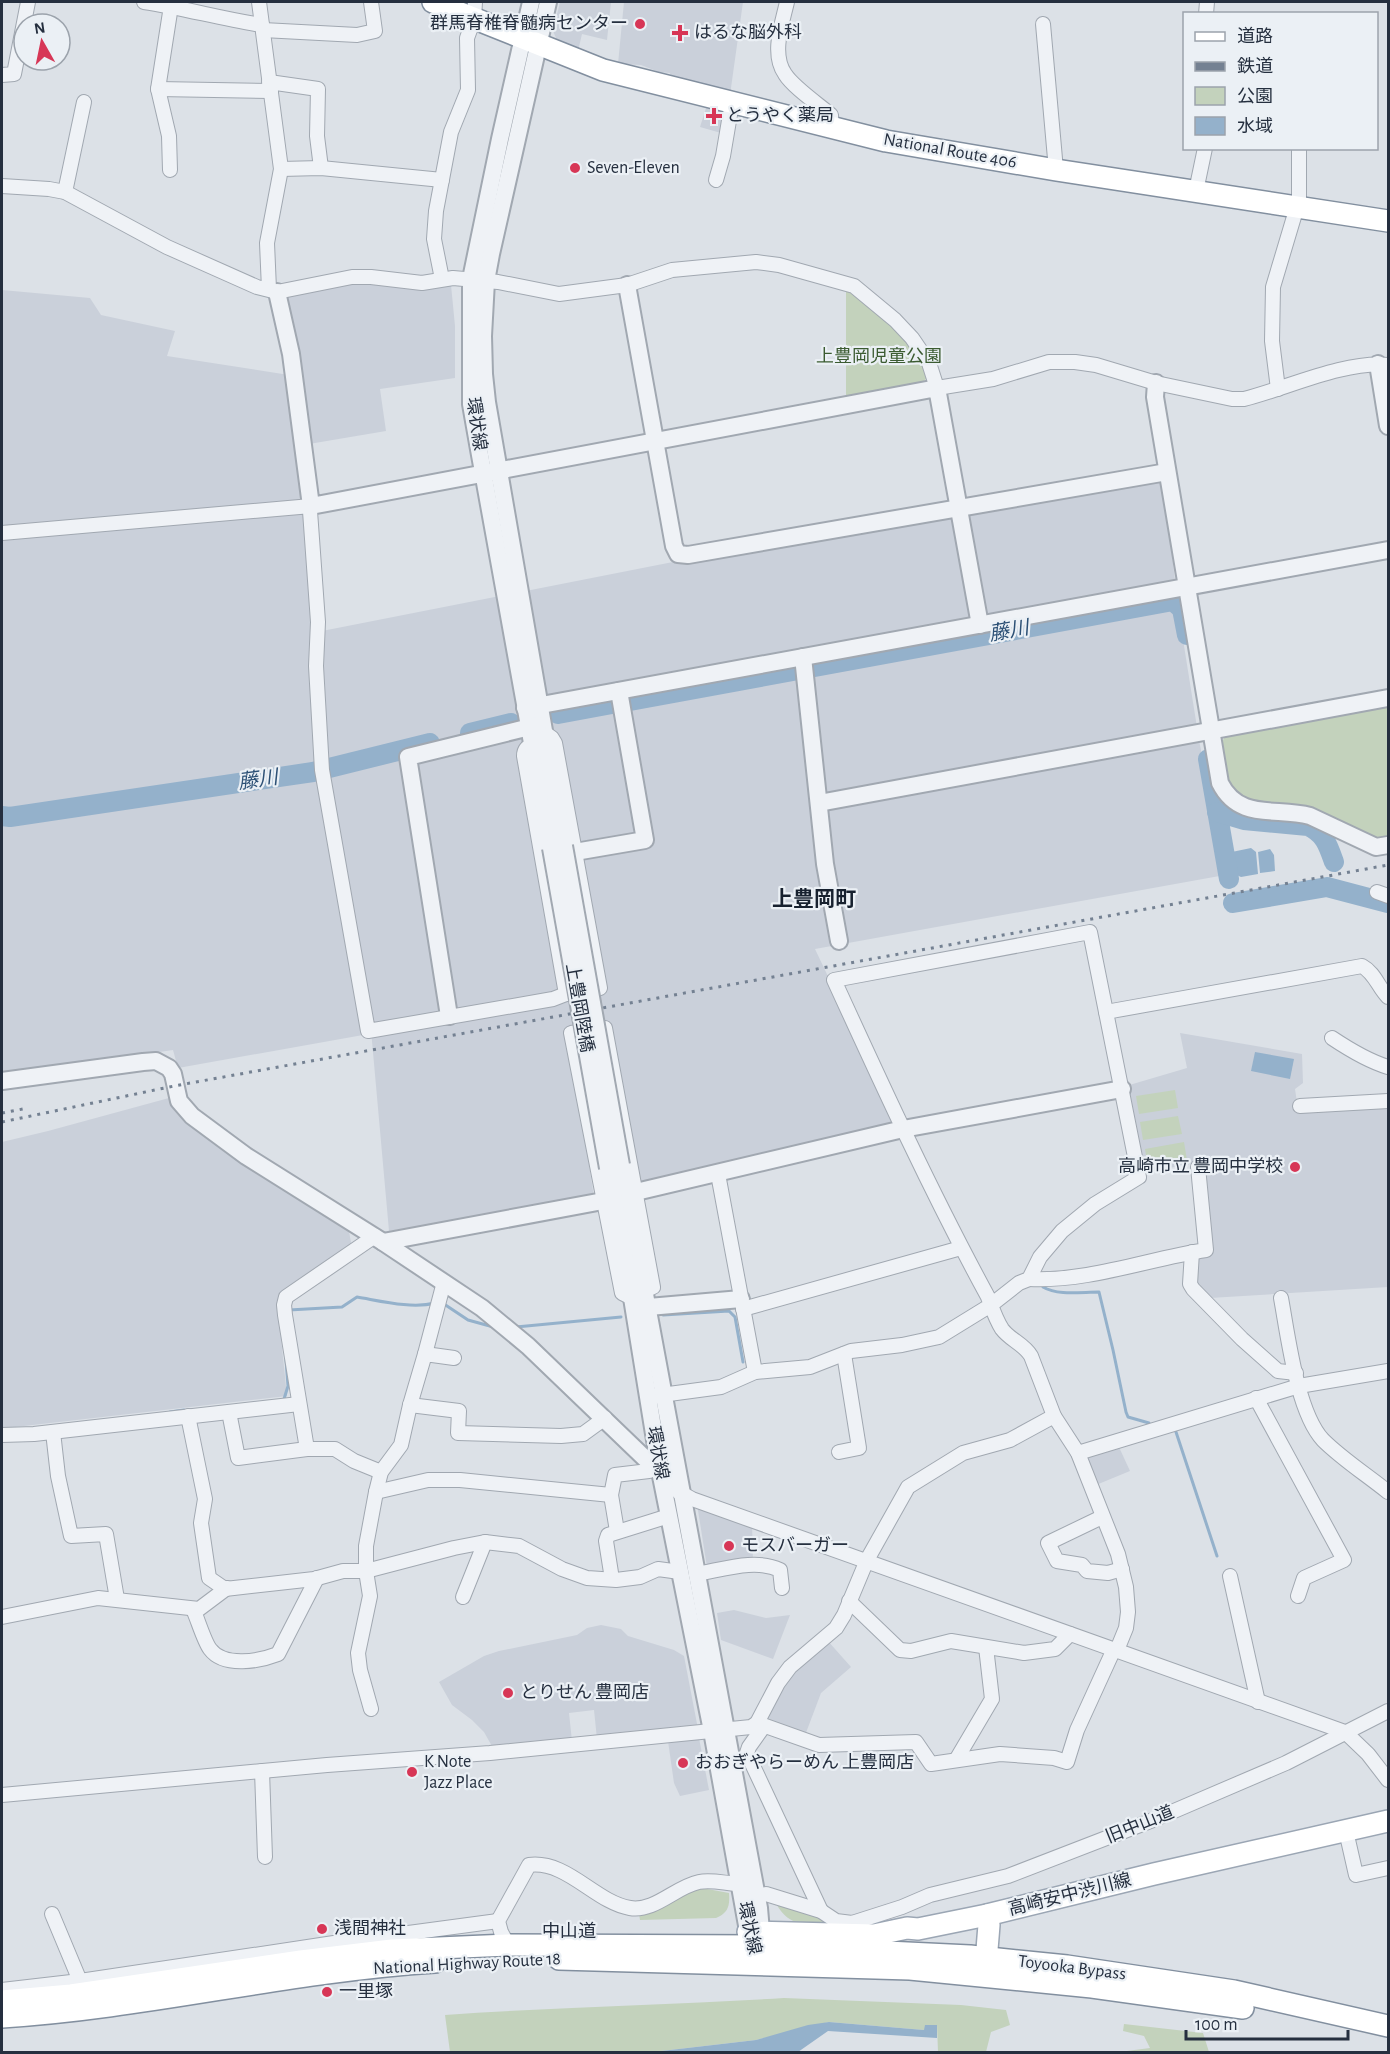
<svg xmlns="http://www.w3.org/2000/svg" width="1390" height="2054" font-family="'Alegreya Sans','Noto Sans JP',sans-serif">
	<rect width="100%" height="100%" fill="#dce1e7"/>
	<g fill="#cad0da">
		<path d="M560,2H611L607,40L582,34L578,51L559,45L553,31Z"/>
		<path d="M624,2H743L730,95L671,77L670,73L659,72L641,65L618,64Z"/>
		<path d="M707,105L727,110L721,133L700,127Z"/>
		<path d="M356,282L451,285L455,326V378L380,389L386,431L309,444L285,301L289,296Z"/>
		<path d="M2,290L90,298L101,315L175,331L167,356L289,375L315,621L316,766L363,1035L178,1068L173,1050L2,1075Z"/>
		<path d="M1157,477L1164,482L1178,608L1199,740L1225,875L815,949L899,1126L639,1186L610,1023L568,1029L594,1197L389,1231L371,1030L327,764L322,631L678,561Z"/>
		<path d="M1180,1033L1302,1054L1303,1083L1295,1089L1298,1109L1388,1104V1287L1210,1298L1197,1286L1196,1257L1209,1255L1200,1162L1143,1173L1126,1086L1187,1068Z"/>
		<path d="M169,1098L172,1104L348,1226L352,1248L278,1309L287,1396L15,1427H2V1142L48,1131Z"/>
		<path d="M1118,1445L1130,1471L1096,1485L1086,1457Z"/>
		<path d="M697,1504L752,1523L753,1561L707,1567Z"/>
		<path d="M734,1610L766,1618L790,1615L773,1659L721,1640L717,1613Z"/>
		<path d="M601,1625L621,1629L628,1636L674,1650L684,1656L698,1729L597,1739L594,1710L569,1713L572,1741L493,1748L484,1732L472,1720L452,1705L439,1682L484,1656L499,1651L577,1635L587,1628Z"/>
		<path d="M827,1640L851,1667L821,1693L804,1738L764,1724L781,1685Z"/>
		<path d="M699,1738L709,1790L680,1796L674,1783L668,1741Z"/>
	</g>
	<g fill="#c3d2bc">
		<path d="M846,290L851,291L891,322L925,364L927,378L923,382L846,396Z"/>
		<path d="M1388,706V839C1365,842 1336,816 1313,809C1297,805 1255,807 1244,800C1224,788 1224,763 1221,743L1227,734Z"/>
		<path d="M1175,1090L1178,1108L1139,1114L1136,1096Z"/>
		<path d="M1178,1116L1182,1134L1143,1140L1140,1122Z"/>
		<path d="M1184,1142L1187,1160L1148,1167L1145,1149Z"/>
		<path d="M702,1888L729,1893C730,1906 728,1913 716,1918L640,1920L639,1914L688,1892Z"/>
		<path d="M775,1901L815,1913L835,1924C808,1924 788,1929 775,1901Z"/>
		<path d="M784,1998L961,2005L1006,2010L1010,2025L991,2032L986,2052H938L937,2025L924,2030L829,2022L756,2040L653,2052H450L445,2015C558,2007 671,2005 784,1998Z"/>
		<path d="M1124,2024L1203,2033L1209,2052H1119L1150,2048L1144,2036L1123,2031Z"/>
	</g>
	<g fill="#94b1cb">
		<path d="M1251,848L1256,852L1258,874L1241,877L1230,872L1227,853Z"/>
		<path d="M1270,849L1274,855L1275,871L1260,873L1258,852Z"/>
		<path d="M1255,1052L1294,1059L1290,1079L1251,1071Z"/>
		<path d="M829,2022L924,2030L925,2025H937V2038L828,2031L798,2052H653L756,2040L808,2025Z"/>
	</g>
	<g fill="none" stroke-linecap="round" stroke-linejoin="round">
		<g stroke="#94b1cb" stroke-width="3">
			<path d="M1042,1284L1043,1287C1058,1296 1081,1292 1099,1292L1113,1350L1126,1412L1128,1417L1149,1423"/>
			<path d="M444,1304L468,1320L497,1328"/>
			<path d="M289,1310L342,1307L357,1297C381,1301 412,1309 435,1303"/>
			<path d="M663,1315L729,1311L735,1317L743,1362"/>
			<path d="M516,1327L621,1317"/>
			<path d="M284,1399L288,1386L286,1360"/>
			<path d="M170,1412L184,1410"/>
			<path d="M1176,1432L1217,1556"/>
		</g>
		<g stroke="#94b1cb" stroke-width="20">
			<path d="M630,701L1173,601L1182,609L1187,635"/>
			<path d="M558,714L612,704"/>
			<path d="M470,733L511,723"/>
			<path d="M1208,759L1229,879"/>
			<path d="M1217,812L1244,820L1308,826C1325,834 1328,845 1334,862"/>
			<path d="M2,816L10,817L313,772L430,743"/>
			<path d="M1233,903L1327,887L1388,903"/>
		</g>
		<g stroke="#a1a8b1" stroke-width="16">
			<g id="minor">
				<path d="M144,2C184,8 222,19 262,25"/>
				<path d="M259,2L281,169L267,243L269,289"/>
				<path d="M787,2C782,24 771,54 785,74C793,87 818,104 831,115L832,128"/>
				<path d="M1206,14L1207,2"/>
				<path d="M1043,24L1056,170"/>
				<path d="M263,30L357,35L375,31L371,2"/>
				<path d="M2,75L14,74L28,2"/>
				<path d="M269,82L318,89L317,136L321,168"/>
				<path d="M158,89L271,91"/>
				<path d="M281,169L321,168L442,180"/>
				<path d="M170,170L169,136L158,89L171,6"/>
				<path d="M716,180L723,156L732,103"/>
				<path d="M2,186L49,189L65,192L167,247L257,287L277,292L352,277H371L422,283L453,278L498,282L559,294L627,285L672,270L756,262L779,265L854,286L895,320L912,338L929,363L937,388L993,379L1049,362H1075L1096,365L1156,383L1232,399H1244C1288,388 1343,361 1388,365"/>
				<path d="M1196,191L1205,148"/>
				<path d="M65,192L84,102"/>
				<path d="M442,279L434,239L436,211L451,132L468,90L467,38L474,19L475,2"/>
				<path d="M1278,389L1272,341L1273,287L1299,200V148"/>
				<path d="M2,533L311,506L310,511L318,622L316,666L322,770L368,1031L553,999L566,994L600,988L555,743L552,738L545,733"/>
				<path d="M533,744C527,747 524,749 524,756L566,994"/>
				<path d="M1377,892L1388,896"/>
				<path d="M1106,1012L1362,966C1375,973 1378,987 1388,997"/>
				<path d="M1332,1038C1350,1050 1368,1061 1388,1067"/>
				<path d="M1300,1106L1388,1101"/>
				<path d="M718,1174L755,1372"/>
				<path d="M1192,1252L1190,1284L1193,1289L1242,1339L1278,1371L1296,1373"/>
				<path d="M1029,1279C1088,1282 1148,1259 1206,1250L1198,1167"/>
				<path d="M632,1298L622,1293L571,1033L605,1028L653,1287L644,1291"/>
				<path d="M1281,1298C1288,1336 1297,1412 1323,1440C1342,1459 1367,1475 1388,1492"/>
				<path d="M743,1309L961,1248"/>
				<path d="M425,1354L444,1282"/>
				<path d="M654,1396L721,1387L755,1372L810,1367L851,1351L902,1345L939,1337L991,1305L1019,1283L1029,1279L1040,1257L1062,1231L1095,1204L1139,1177L1090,932L834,980C883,1087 932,1194 988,1297C992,1308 996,1320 1002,1329C1010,1340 1024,1344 1031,1356L1054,1416L1078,1453L1118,1554L1126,1587L1128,1612L1126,1628L1117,1650"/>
				<path d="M1256,1398L1344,1560L1304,1578L1298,1596"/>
				<path d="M410,1405L459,1411L458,1433L561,1436L583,1434L605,1418"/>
				<path d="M229,1412L238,1458L307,1449H335L354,1461L381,1472"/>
				<path d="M188,1416L205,1499L201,1523L209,1578L225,1589L314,1579L343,1571H366L454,1548L485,1542L519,1546L562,1569L587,1578L616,1580L640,1577L658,1569L680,1572"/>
				<path d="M53,1432L58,1476L71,1536L106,1534L117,1599"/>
				<path d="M2,1435L34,1434L299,1404"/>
				<path d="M307,1449L285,1315L284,1305L286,1297L375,1236"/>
				<path d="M839,1452L859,1448L844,1354"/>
				<path d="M1078,1453L1299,1386L1388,1371"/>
				<path d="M376,1492L428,1480H460L611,1495"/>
				<path d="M681,1493L692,1499L1345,1732L1368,1754L1388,1780"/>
				<path d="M1102,1517L1048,1543L1057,1561L1082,1565L1087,1571L1108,1573L1122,1569"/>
				<path d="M617,1531L611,1495L615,1475L649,1471L651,1462"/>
				<path d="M696,1574C722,1570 755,1558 780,1570L782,1588"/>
				<path d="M1230,1576L1258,1702"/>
				<path d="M612,1579L606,1541L608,1535L669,1516"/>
				<path d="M463,1597L485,1542"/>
				<path d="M849,1601L900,1650L911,1651L951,1641L1024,1653L1055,1649L1070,1634"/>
				<path d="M193,1609C198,1620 204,1641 210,1649C224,1668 260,1661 278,1654L317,1578"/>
				<path d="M2,1617L98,1598L199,1609L227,1588"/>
				<path d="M371,1709L360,1670L358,1653L370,1596L366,1571V1546L376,1492L381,1472L401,1445L410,1405L425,1354L454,1358"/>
				<path d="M757,1723L819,1745L916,1742L931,1764L1000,1754L1054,1758L1067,1762L1077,1730L1114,1649"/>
				<path d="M764,1726L749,1747L747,1753L821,1911"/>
				<path d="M956,1760L992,1699L986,1647"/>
				<path d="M262,1771L265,1857"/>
				<path d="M2,1795L327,1765L490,1753L751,1727L757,1723L778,1683L790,1667L836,1628L844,1615L867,1560L908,1487L963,1453L1010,1440L1054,1416"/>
				<path d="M1346,1831L1356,1875L1388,1868"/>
				<path d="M757,1896L766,1894L821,1911L836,1921L852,1923L902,1907L930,1895L1008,1876L1153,1820L1286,1763L1388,1711"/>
				<path d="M52,1914L80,1981"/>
				<path d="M508,1945L501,1932L498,1921L529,1865C567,1860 595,1902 630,1908C655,1912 675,1887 699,1882C712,1879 727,1884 740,1884"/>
				<path d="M2,1990L80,1981L334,1943L498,1921"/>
			</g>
		</g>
		<g stroke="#a1a8b1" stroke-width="20">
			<g id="tertiary">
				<path d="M531,2L500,139L471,279V404L480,455L551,848"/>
				<path d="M548,2L491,254L486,281L483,336L484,374L487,402L564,846"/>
				<path d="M627,285L674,546L678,554L688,555L1167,472"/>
				<path d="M277,292L291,354L311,506L937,388L980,625"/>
				<path d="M1378,364L1388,426"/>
				<path d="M1156,383L1155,397L1220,783C1239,821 1276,807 1310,816L1376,847L1388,845"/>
				<path d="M803,657L825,864L839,941"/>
				<path d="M525,708L1388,550"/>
				<path d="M819,803L1388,698"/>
				<path d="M575,852L645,840L619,691"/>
				<path d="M449,1016L408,757L538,725"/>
				<path d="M2,1081L143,1062L156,1061L169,1068L173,1074L179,1101L192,1116L246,1156L383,1242L482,1308L528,1346L681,1493"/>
				<path d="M621,1165L759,1908L762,1943"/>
				<path d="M608,1168L632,1298L660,1471L712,1731L750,1942"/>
				<path d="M636,1192L903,1129L1122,1089"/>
				<path d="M383,1242L603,1201"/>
				<path d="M637,1308L741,1299"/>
			</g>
		</g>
		<g stroke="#9ba6b4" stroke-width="24">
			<g id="primary">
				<path d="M748,1932L874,1935L907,1928L918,1929L987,1915L1154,1874L1388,1821"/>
				<path d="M985,1974L989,1925L987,1915"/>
			</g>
		</g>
		<g stroke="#828f9f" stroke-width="24">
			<g id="trunk">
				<path d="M433,2L603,70L886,141L1056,170L1388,221"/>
				<path d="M559,1959L910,1969L1092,1987L1243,2008"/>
				<path d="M2,2001L71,1995L301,1961L392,1950L508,1945L762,1946L970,1956L1067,1966L1234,1991L1388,2026"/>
				<path d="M2,2017C147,2008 290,1971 435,1962"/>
			</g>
		</g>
		<use href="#minor" stroke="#eff2f6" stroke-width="14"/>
		<use href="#tertiary" stroke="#eff2f6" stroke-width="16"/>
		<use href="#primary" stroke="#fff" stroke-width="21"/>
		<use href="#trunk" stroke="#fff" stroke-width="21"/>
		<g stroke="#748192" stroke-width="3" stroke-dasharray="3 6" stroke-linecap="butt">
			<path d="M2,1113L28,1108"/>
			<path d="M2,1122L174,1086L1388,865"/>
		</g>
		<g stroke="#a1a8b1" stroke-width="20" stroke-linecap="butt">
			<g id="tertiary-bridge">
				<path d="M564,846L621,1165"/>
				<path d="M551,848L608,1168"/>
			</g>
		</g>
		<use href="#tertiary-bridge" stroke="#eff2f6" stroke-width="16"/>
	</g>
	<g fill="#d73656" stroke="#ebf0f5" stroke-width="2">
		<circle cx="640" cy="24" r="6"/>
		<path d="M677 24h6v6h6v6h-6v6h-6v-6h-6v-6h6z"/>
		<path d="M711 107h6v6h6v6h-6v6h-6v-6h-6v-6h6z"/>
		<circle cx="575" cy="168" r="6"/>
		<circle cx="1295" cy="1167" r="6"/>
		<circle cx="729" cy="1546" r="6"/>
		<circle cx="508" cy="1693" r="6"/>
		<circle cx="683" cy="1763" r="6"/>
		<circle cx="412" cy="1772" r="6"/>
		<circle cx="322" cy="1929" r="6"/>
		<circle cx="327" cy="1992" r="6"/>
	</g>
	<g text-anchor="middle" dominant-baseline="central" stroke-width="4.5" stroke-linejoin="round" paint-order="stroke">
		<g font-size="18" fill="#252f3f" stroke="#ebf0f5" text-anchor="start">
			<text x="628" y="24" text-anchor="end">群馬脊椎脊髄病センター</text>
			<text x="694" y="33">はるな脳外科</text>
			<text x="726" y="116">とうやく薬局</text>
			<text x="587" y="168">Seven-Eleven</text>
			<text x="1283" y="1167" text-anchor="end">高崎市立 豊岡中学校</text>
			<text x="741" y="1546">モスバーガー</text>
			<text x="520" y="1693">とりせん 豊岡店</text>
			<text x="424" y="1762">K Note<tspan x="424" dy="21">Jazz Place</tspan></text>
			<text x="695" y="1763">おおぎやらーめん 上豊岡店</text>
			<text x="334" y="1929">浅間神社</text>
			<text x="339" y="1992">一里塚</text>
		</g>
		<g font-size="18" fill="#252f3f" stroke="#ebf0f5">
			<text transform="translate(950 151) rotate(10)">National Route 406</text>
			<text transform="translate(476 424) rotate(82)">環状線</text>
			<text transform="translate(579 1008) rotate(80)">上豊岡陸橋</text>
			<text transform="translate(657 1453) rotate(80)">環状線</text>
			<text transform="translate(1140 1825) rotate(-22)">旧中山道</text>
			<text transform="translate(1070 1895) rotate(-14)">高崎安中渋川線</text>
			<text transform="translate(749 1928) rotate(78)">環状線</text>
			<text x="569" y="1932">中山道</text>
			<text transform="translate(467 1964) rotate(-3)">National Highway Route 18</text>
			<text transform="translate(1072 1968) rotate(7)">Toyooka Bypass</text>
		</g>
		<g font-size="18" fill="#3b5b31" stroke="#ebf0f5">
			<text x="879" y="357">上豊岡児童公園</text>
		</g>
		<g font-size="20" font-style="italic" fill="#2c5075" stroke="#ebf0f5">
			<text transform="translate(1009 631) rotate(-10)">藤川</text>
			<text transform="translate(258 780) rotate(-8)">藤川</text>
		</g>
		<g font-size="21" font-weight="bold" fill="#17212f" stroke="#ebf0f5">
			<text x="814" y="899">上豊岡町</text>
		</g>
	</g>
	<rect width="1390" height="2054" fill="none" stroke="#252f3f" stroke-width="6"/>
	<rect x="1183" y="12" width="195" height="138" fill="#ebf0f5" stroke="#9ca3ac" stroke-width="1.5"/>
	<rect x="1195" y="32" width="30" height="9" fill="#ffffff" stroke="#9ca3ac" stroke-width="1.5"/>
	<text x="1237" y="42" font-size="18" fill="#252f3f">道路</text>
	<rect x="1195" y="62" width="30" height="9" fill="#748192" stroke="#9ca3ac" stroke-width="1.5"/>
	<text x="1237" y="72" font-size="18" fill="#252f3f">鉄道</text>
	<rect x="1195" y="87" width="30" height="18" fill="#c3d2bc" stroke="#9ca3ac" stroke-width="1.5"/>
	<text x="1237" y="102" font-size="18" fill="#252f3f">公園</text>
	<rect x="1195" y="117" width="30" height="18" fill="#94b1cb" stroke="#9ca3ac" stroke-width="1.5"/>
	<text x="1237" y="132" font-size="18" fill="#252f3f">水域</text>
	<g transform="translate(42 42) rotate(351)"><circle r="28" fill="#ebf0f5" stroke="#9ca3ac" stroke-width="1.5"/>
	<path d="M0-4.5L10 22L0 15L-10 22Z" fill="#d73656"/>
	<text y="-9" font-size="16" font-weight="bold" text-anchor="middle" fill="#252f3f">N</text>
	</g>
	<path d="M1186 2030v9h162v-9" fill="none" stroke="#252f3f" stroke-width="3"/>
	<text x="1195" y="2030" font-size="18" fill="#252f3f" stroke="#ebf0f5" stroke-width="4.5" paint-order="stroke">100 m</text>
</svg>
